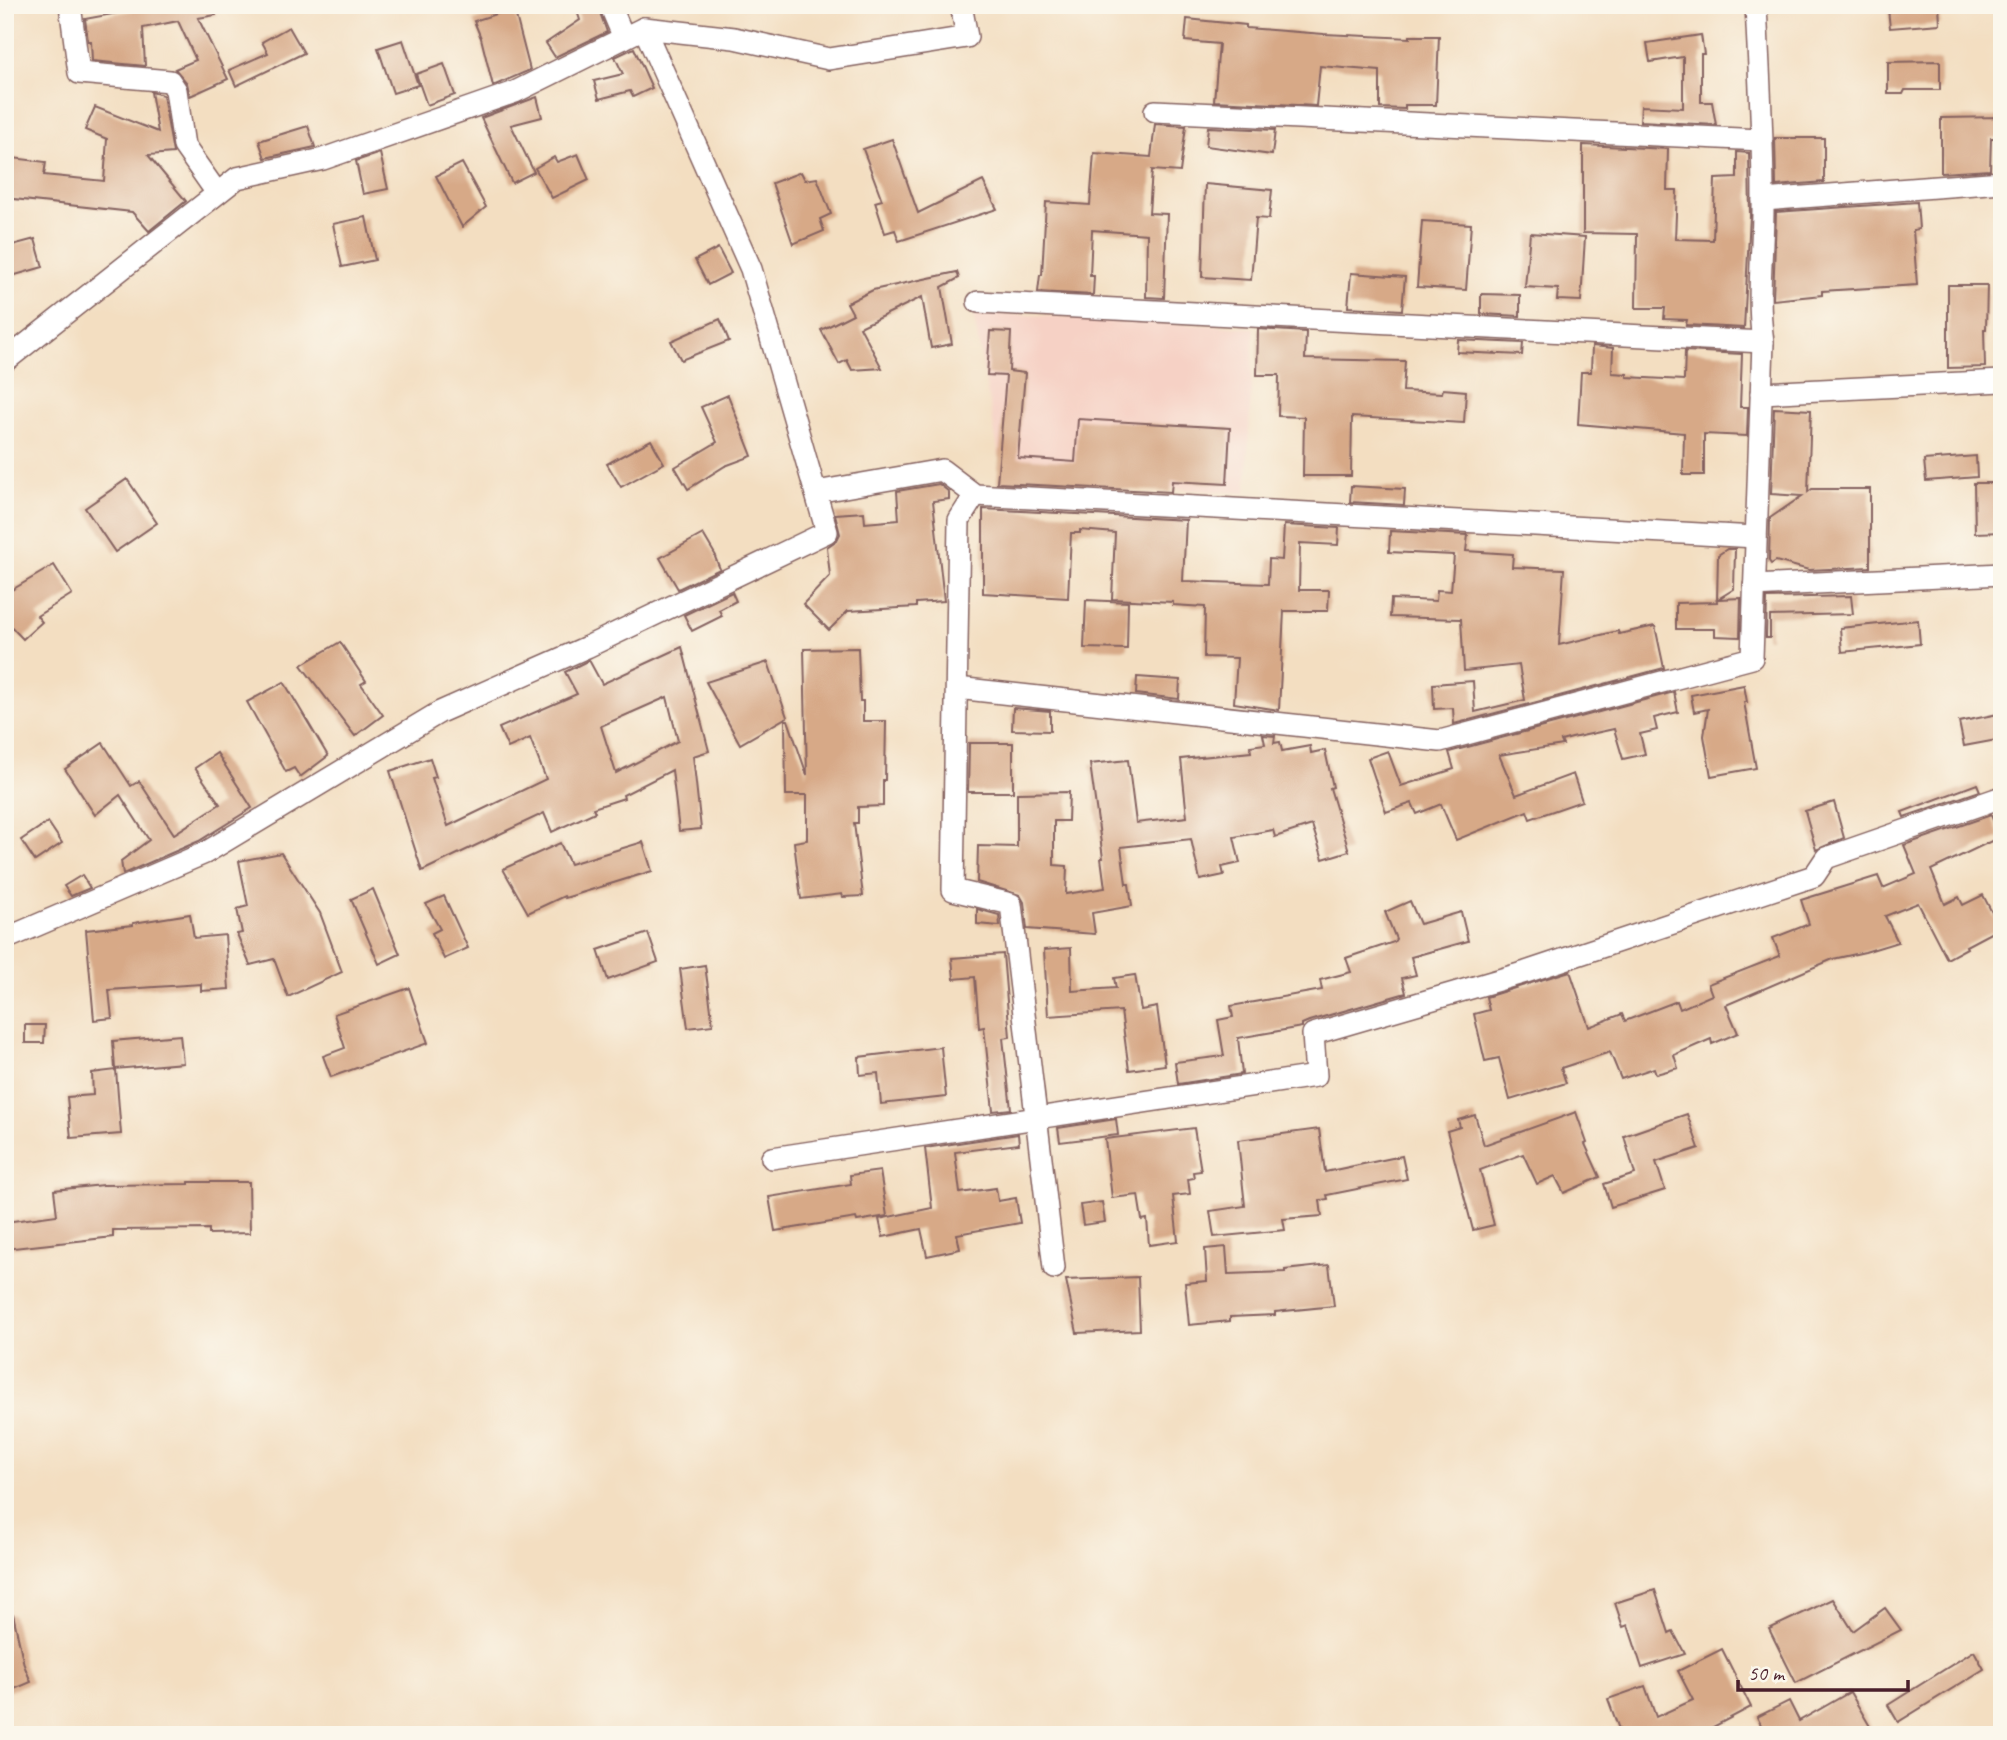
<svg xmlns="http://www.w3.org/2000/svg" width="2007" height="1740" font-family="Caveat,sans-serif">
	<rect width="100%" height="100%" fill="#fbf7ec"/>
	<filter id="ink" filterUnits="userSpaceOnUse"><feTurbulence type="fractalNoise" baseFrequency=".0143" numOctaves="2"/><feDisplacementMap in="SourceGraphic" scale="14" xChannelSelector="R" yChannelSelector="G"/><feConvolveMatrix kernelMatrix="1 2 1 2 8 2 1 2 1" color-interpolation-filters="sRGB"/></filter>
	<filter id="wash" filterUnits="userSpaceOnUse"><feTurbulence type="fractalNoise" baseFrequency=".00686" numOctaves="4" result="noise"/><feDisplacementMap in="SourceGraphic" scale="28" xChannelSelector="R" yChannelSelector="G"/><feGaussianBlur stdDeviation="1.57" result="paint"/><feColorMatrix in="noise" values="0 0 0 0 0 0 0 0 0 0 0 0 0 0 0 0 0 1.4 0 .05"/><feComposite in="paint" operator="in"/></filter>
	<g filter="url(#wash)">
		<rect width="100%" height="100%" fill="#f3dec1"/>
		<path fill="#f6d1c5" d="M973,312L1254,328L1246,493L1003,478Z"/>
		<g id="blocks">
			<g fill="#d7a987" fill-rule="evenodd">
				<path d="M140,5H215L216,15L198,18L228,79L190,96L187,83L175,69L196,60L178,21L143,28L145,66L92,61L91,41H88L85,19L140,9Z"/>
				<path d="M575,5H597L607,32L555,57L546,43L580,20Z"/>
				<path d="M1939,5L1940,24L1890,28L1888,9Z"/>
				<path d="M514,8L530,70L493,86L481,38L474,21Z"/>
				<path d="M1187,19L1246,25V28L1324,34L1410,38V36H1439L1436,105H1405V109L1380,108V71L1320,66L1316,106L1214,101L1219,44L1185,41Z"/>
				<path d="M289,27L304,53L236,86L229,70L268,53L262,42Z"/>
				<path d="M1701,35L1704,54H1701V102H1712L1716,125L1640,121L1641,106L1683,108V57L1650,62L1647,43Z"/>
				<path d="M403,40L418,85L393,93L378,48Z"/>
				<path d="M634,48L652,88L633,97L630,91L599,99L594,81L623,74L615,57Z"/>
				<path d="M1940,61V90H1905L1903,94H1888V62Z"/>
				<path d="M444,64L455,95L427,105L416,74Z"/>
				<path d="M151,92L163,95L173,153L148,155L186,201L149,231L132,212L5,198V179L10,180L13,158L46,162L44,175L104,181L107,139L85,130L95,107L158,132Z"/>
				<path d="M537,97L542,117L511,125L534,172L512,183L481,118Z"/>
				<path d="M2002,117V138H1991L1990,170L1941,173V118Z"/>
				<path d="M1155,124L1186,126L1180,172L1152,170L1149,213L1167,214L1164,298L1146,297L1147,234L1092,230L1090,276H1094L1093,295L1038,292L1040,275H1042L1046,202L1090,205L1094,153L1151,157Z"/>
				<path d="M308,126L315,147L265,158L259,141Z"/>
				<path d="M1208,127L1275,130L1272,155L1206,146Z"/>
				<path d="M1775,138H1824V182L1776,186Z"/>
				<path d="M892,139L918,213L983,181L997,209L899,241L895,230L885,233L875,202L882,200L863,149Z"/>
				<path d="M1583,145L1668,149L1667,190H1677L1675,239L1713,240L1715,179L1737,178V152L1749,153L1750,216L1744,328L1686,325L1687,320L1664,319L1665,308H1636L1637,234L1583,233Z"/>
				<path d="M380,153L388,189L363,194L356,161Z"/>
				<path d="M578,154L589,180L552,198L535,168L554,157L557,162Z"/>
				<path d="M462,163L486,207L462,227L436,176Z"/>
				<path d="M801,172L805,180L817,178L831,214L820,219L824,231L793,244L772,183Z"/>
				<path d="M1205,184L1272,190L1269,219L1256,218L1251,280L1202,277Z"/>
				<path d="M1917,202L1919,229L1913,230L1917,285L1822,291V295L1773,300L1776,212Z"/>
				<path d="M366,217L375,260L342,267L333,224Z"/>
				<path d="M1422,221L1471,224L1466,290L1417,287Z"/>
				<path d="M1530,233L1585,237L1581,301L1557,300L1558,289L1525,287Z"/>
				<path d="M35,239L43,267L5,278V247Z"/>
				<path d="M718,248L731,273L708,285L695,260Z"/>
				<path d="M957,272L959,278L942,287L952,344L931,348L922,297L860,327L882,368L852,370L847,360L839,364L821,330L853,314L847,303L873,290Z"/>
				<path d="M1351,273L1405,277L1402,310L1348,307Z"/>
				<path d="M1948,285H1987L1986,329H1984L1985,367L1948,368Z"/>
				<path d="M1481,294L1520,295V316L1481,314Z"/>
				<path d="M720,319L729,341L681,360L671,341Z"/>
				<path d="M1258,329L1306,332L1305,359L1405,361L1403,391L1442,393L1443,389L1466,391L1464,423L1352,417L1351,476H1303L1304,417L1278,416L1279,375H1257Z"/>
				<path d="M990,331L1011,332L1009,371L1025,373L1018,458L1075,462L1078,419L1230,428L1227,484L1172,481L1171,492L997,483L1006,376L987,375Z"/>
				<path d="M1458,340L1523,343L1522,355L1457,352Z"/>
				<path d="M1592,346L1613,348L1612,373L1627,374V377L1684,380L1685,351L1742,354L1740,407H1748L1747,436L1704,434V475H1683L1684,433L1578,424L1581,372H1591Z"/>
				<path d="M728,395L752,456L725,466L688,489L675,467L717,442L701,407Z"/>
				<path d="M1774,408L1811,410L1808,492L1812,489H1870V567L1809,570L1776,561L1771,564L1769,561L1770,518L1802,496L1771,494Z"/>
				<path d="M651,440L664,463L621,487L607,464Z"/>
				<path d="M1976,456L1977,477L1926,481L1924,460Z"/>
				<path d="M127,479L157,523L115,552L85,508Z"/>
				<path d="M1974,483H2002V532L1975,533Z"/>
				<path d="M939,484L949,492V499L933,501L944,601L916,603V607L848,611L829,630L803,604L830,576L827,547L837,540L840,534L835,514L864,512L865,523L899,520L897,491Z"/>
				<path d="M1351,486L1405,489L1404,505L1350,502Z"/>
				<path d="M983,509L1186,520L1183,581L1268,584L1269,559L1282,560L1284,525L1339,528L1338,545L1300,543L1299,590H1329L1328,611H1284L1279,710L1234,703L1237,658L1204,657L1205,607L1173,605V602L1112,599L1115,533L1080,530V533H1071L1068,598L983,593Z"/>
				<path d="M1390,531L1468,535L1466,551L1513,554L1512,567L1564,569L1559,645L1618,631L1619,634L1655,626L1664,668L1454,724L1453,708L1434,709L1433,684L1473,681L1475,712L1525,700L1519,665L1464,671L1461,619L1390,617L1391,599L1436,601L1437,590L1451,591L1454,555L1389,552Z"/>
				<path d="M703,534L716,556L715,557L720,569L678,589L660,558Z"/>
				<path d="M1727,549H1735L1734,589L1718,599L1741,598L1740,637L1715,636V629H1676V603L1717,602L1718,555Z"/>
				<path d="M54,565L72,594L37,616L42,622L23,639L5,620V594Z"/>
				<path d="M732,592L736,601L719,610L722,616L692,631L684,615Z"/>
				<path d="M1851,596L1853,614L1770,616V638H1766L1767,598Z"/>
				<path d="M1086,600L1128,602L1127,649L1084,648Z"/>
				<path d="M1918,620L1920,644L1842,652L1840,628Z"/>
				<path d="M340,642L366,681L361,684L383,715L355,736L301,665Z"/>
				<path d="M682,647L709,751L693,756L701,829L679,831L672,770L623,795L624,798L593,808L595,812L552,832L544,813L422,871L390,771L430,758L436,777L432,778L448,826L546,779L530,738L508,748L499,728L577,694L565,672L589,660L602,684ZM667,697L678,741L616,773L601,726Z"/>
				<path d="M858,648L860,701H863V721H886L885,780H883V806L858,807V823H854L863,896L843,897L842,894L801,899L794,842L807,840V795H786L785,720H788L807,775L804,649Z"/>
				<path d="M768,662L787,717L740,744L706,682Z"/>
				<path d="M1137,677L1180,680L1179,699L1136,694Z"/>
				<path d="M284,682L328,756L300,777L294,768L286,772L247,702Z"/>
				<path d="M1744,685L1747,702H1744L1756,768L1711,776L1704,736L1708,709L1694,712L1691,695Z"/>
				<path d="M1674,692L1678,712L1654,718L1657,730L1640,734L1645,754L1623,759L1614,729L1572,738L1561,741L1563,745L1499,755L1516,795L1573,774L1582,801L1530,819L1527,811L1456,840L1441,804L1417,814L1412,803L1386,812L1368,758L1388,751L1401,786L1454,769L1449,752Z"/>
				<path d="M1013,708L1050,711V731L1012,730Z"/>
				<path d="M1998,714L2002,739L1964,746L1959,722Z"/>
				<path d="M1263,735L1275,736L1274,743L1280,742L1282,751L1310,746L1311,753L1325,750L1333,787L1330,788L1349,851L1323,859L1312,825L1275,837L1273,830L1234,837L1240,863L1222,867L1224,875L1200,880L1191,839L1121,847L1126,884H1129L1132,906L1092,913L1095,934L1027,929L1024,902L1020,895L977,882L978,846L1017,847V793L1069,792L1068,821H1054V865L1067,866L1066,894L1105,888L1101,858H1103L1090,764L1128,760L1136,823L1187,817L1181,759L1251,752L1250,746L1265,744Z"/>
				<path d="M103,743L131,786L139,781L174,834L220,804L195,768L217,753L252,808L199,841L123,874L121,861L149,840L120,795L95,815L65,769Z"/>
				<path d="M969,743H1013V792H968Z"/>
				<path d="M1977,784L1980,791L1904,817L1902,812Z"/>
				<path d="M1834,802L1844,838L1816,850L1805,811Z"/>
				<path d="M1991,815L2000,837L1931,870L1945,904L1959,897L1963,905L1983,895L2000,928L1966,946L1967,948L1947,959L1918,903L1885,916L1898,942L1865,952L1833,959L1726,1005L1738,1033L1712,1044L1711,1039L1674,1055L1678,1068L1656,1074L1654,1068L1621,1079L1610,1052L1561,1068L1566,1083L1510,1100L1499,1058L1485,1061L1474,1014L1489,1010L1486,997L1570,971L1589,1027L1622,1014L1625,1021L1677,1001L1680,1009L1712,995L1708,984L1780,956L1773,938L1809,924L1801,900L1878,876L1883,888L1916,874L1904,845Z"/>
				<path d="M48,822L62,843L35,861L21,840Z"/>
				<path d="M643,842L652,871L565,898L564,896L528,913L503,869L560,843L570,864Z"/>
				<path d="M281,853L320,913L342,972L288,997L274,959L250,965L237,934L242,933L237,909L248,906L239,861Z"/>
				<path d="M82,875L90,888L71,896L64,886Z"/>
				<path d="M373,889L400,954L379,964L351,899Z"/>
				<path d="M444,896L468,948L444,959L432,933L440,929L426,904Z"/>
				<path d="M1410,901L1420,924L1461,912L1468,941L1411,957L1416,975L1402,978L1406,993L1309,1021L1302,1024V1027L1238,1038L1242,1074L1178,1084L1175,1062L1224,1056L1218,1020L1233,1017L1231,1006L1322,990L1320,980L1351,972L1346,958L1394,942L1396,939L1385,912Z"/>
				<path d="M977,909L999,915L1000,926L977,924Z"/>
				<path d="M190,914L194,938L225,935L229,989L201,991V984L109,990L112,1018L94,1020L86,930L133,925V923Z"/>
				<path d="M648,933L658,962L608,980L598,950Z"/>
				<path d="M1071,948L1072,991L1116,988L1114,978L1135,975L1141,1010L1157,1007L1165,1065L1129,1070L1121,1011L1048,1016L1044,950Z"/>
				<path d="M1003,954L1010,1037L1003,1038L1011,1109L993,1111L984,1027L979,1028L975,977L954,979L952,958Z"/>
				<path d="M705,965L713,1025L688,1028L680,969Z"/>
				<path d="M409,988L428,1043L331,1077L323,1056L345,1048L334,1014Z"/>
				<path d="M25,1025H45L44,1043H25Z"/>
				<path d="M180,1035L183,1063L115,1069L113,1041Z"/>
				<path d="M941,1047L946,1097L881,1104L878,1073L860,1075L859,1057Z"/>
				<path d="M116,1070L121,1134L71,1138L67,1097L93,1095L92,1073Z"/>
				<path d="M1576,1112L1587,1143L1585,1144L1600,1177L1564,1193L1555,1176L1537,1184L1523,1154L1480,1170L1494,1225L1473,1230L1447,1131L1460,1127L1458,1120L1475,1115L1484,1145Z"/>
				<path d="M1687,1114L1699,1148L1656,1162L1665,1190L1611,1207L1604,1184L1635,1174L1624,1136Z"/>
				<path d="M1116,1119L1118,1135L1060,1142L1058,1128Z"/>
				<path d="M1194,1128L1201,1171L1193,1172L1194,1178L1188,1179L1190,1194L1173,1196L1178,1241L1149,1245L1147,1219L1142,1220L1138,1195L1112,1198L1105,1139Z"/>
				<path d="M1319,1129L1325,1172L1402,1156L1407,1179L1327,1195L1328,1199L1320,1200L1322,1216L1283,1219L1285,1230L1214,1237L1210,1211L1245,1206L1238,1140Z"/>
				<path d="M1018,1134L1019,1144L955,1152L960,1193L996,1188L998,1201L1016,1198L1020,1223L957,1234L960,1249L927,1256L921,1229L883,1237L879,1219L932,1208L925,1148Z"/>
				<path d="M880,1171L887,1216L857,1221L856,1218L775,1231L769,1197L851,1184L850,1175Z"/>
				<path d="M189,1182H249L250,1233L209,1234V1229L113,1230V1237L5,1249V1222L57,1215L54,1190L103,1185L189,1184Z"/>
				<path d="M1102,1202L1105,1222L1083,1225L1080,1205Z"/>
				<path d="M1226,1247L1228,1274L1285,1272V1270L1329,1265L1334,1306L1275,1312V1315L1230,1317V1321L1189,1325L1185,1283L1207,1281L1205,1249Z"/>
				<path d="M1138,1277L1140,1330L1077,1333L1066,1280Z"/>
				<path d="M1655,1590L1669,1633L1673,1631L1685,1654L1642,1668L1628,1625L1623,1627L1615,1603Z"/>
				<path d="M1833,1599L1853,1631L1885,1608L1901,1630L1796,1683L1769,1629Z"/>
				<path d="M13,1614L24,1665L31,1682L5,1693V1615Z"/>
				<path d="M1722,1649L1751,1707L1698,1735H1614L1620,1732L1608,1699L1645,1686L1656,1717L1693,1700L1678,1671Z"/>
				<path d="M1974,1651L1984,1669L1898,1722L1888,1705Z"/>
				<path d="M1850,1692L1875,1735H1766L1757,1717L1789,1701L1799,1721Z"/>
			</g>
		</g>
	</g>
	<g filter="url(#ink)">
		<use href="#blocks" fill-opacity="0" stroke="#856260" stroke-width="2"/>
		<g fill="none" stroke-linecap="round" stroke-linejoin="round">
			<g stroke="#856260" stroke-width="24">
				<g id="street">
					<path d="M70,5L79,73L170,81L176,90L184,146L217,193"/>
					<path d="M610,5L624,38"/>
					<path d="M1155,111L1761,140"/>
					<path d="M1763,200L2002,182"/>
					<path d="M978,302L1763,342"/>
					<path d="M5,361L237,178L323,159L515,92L644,28"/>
					<path d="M1761,393L2002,381"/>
					<path d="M816,492L942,470L975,495L1756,537"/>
					<path d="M975,495L959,520L953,890L1011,904L1054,1268"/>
					<path d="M1754,586L2002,574"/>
					<path d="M957,688L1440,741L1752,658L1763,342C1756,293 1764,246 1763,198C1763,134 1759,69 1756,5"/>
					<path d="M5,939L205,853L440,712L587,647L827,532L751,269L644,28L734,38L829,59L967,37L961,5"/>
					<path d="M772,1158L1316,1076L1313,1034L1526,972L1814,876L1826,858L2002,797"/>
				</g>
			</g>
			<use href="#street" stroke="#fff" stroke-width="21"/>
		</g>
	</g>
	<rect width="2007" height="1740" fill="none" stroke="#fbf7ec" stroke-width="28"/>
	<path d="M1738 1680v10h170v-10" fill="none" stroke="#4a1f2b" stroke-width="3.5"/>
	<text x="1748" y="1680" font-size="21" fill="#4a1f2b" stroke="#fbf7ec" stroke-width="5" paint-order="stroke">50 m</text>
</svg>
